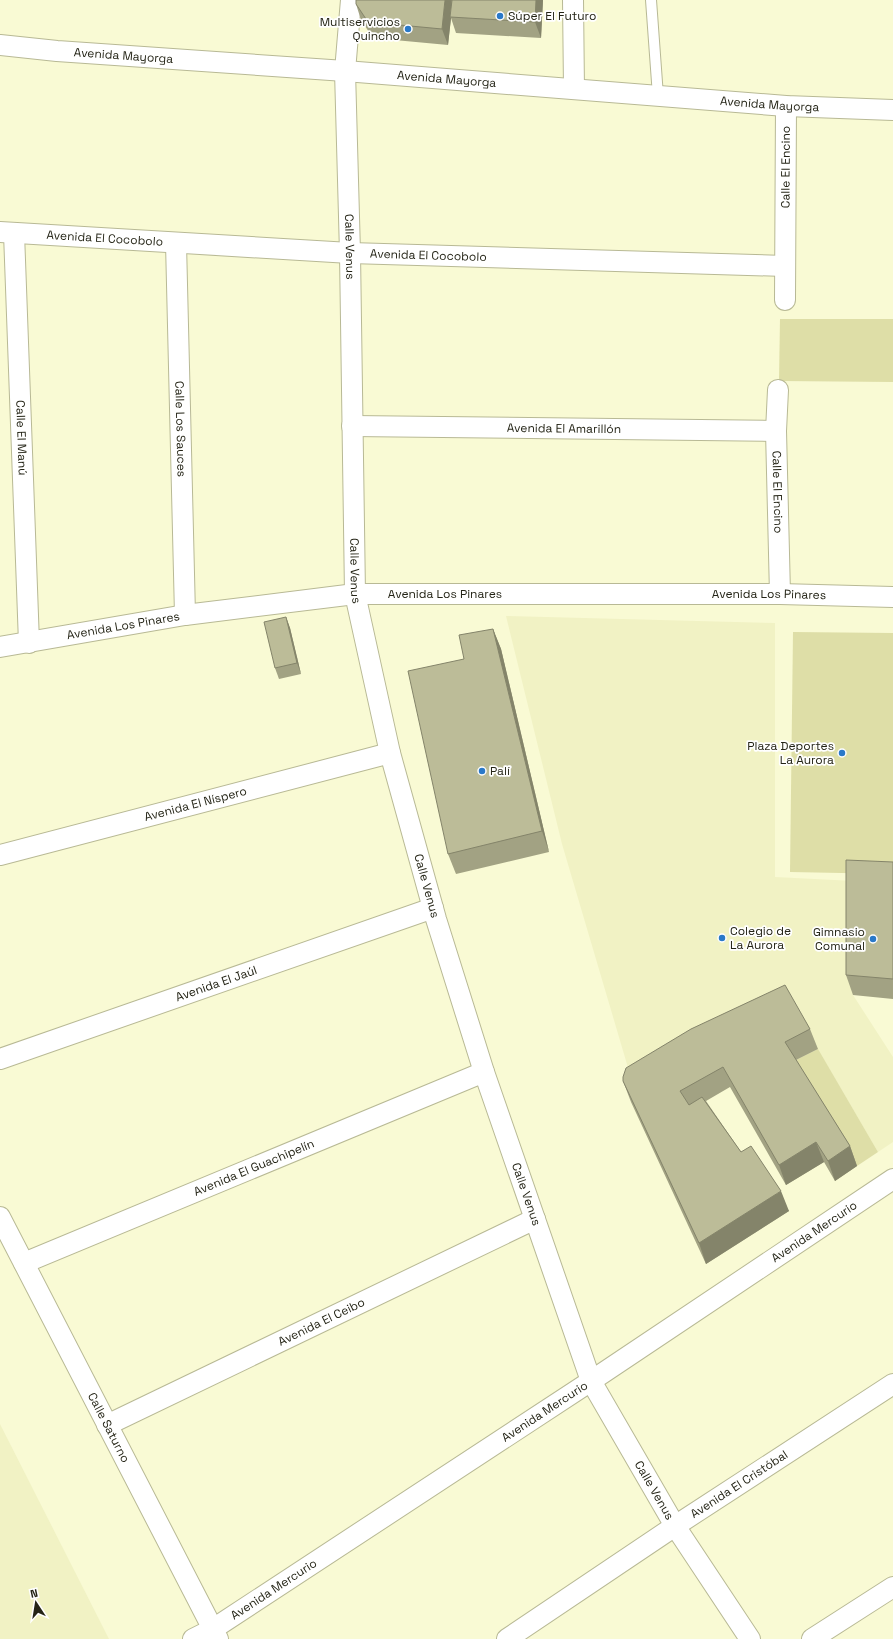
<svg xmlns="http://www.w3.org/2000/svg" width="893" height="1639" font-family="'Space Grotesk',sans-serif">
	<rect width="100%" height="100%" fill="#f9fad4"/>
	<g fill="#f1f2c4">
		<path d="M506,616L775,623V877L854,881L853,995L893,1057V1142L878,1152L792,1006L634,1088L562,844Z"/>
		<path d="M0,1424L109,1639H0Z"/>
	</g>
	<g fill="#dedea7">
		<path d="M780,319H893V382L779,381Z"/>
		<path d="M793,632L893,633V874L790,872Z"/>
		<path d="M818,1049L878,1152L857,1166L792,1062Z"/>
	</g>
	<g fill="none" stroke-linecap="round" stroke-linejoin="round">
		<g stroke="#b8b995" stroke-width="12">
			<path id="lane" d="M651,0L658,96"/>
		</g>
		<g stroke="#b8b995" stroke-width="22">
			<g id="street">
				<path id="s1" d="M351,0L345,71L350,253L355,594L390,753L436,919L484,1072L591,1381L675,1526L750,1639"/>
				<path d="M573,0L574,89"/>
				<path id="s2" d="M0,45L57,51L345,71L786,106L893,110"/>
				<path id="s3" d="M0,232L350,253L785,266"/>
				<path id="s4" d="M14,233L29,643"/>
				<path id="s5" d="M176,243L185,615"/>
				<path id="s6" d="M785,300L786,106"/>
				<path id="s7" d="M778,390L776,431L780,594"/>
				<path id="s8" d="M352,426L776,431"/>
				<path id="s9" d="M0,647L185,615L355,594H780L893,597"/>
				<path id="s10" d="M0,855L390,753"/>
				<path id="s11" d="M0,1059L433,908"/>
				<path id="s12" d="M0,1217L218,1639"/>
				<path id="s13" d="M24,1263L484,1072"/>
				<path id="s14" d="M107,1425L535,1219"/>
				<path id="s15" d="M193,1639L213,1629L591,1381L893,1179"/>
				<path id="s16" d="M507,1639L675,1526L893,1384"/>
				<path d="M812,1639L893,1587"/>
			</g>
		</g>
		<use href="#lane" stroke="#fff" stroke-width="10"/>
		<use href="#street" stroke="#fff" stroke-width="20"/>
	</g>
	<g fill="#a2a283">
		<path d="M543,0L541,38L456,33L451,18L448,45L373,38L361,20L356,4Z"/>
		<path d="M286,617L290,628L301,674L279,679L275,668Z"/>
		<path d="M493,629L501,649L549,852L456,874L448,854Z"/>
		<path d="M893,862V999L853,995L846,975Z"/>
		<path d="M810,1029L818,1049L796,1060L850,1146L857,1166L835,1181L824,1162L786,1185L730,1087L706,1101L741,1152L789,1211L706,1264L631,1102L623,1081Z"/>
	</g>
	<g fill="#84846a">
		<path d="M445,0H452L450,17L451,18L448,45L442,29Z"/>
		<path d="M536,0H543L541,38L535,22Z"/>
		<path d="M286,617L290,628L301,674L297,663Z"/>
		<path d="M493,629L501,649L549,852L542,831Z"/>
		<path d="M816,1142L824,1162L786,1185L779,1165Z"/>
		<path d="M850,1146L857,1166L835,1181L828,1161Z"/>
		<path d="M781,1191L789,1211L706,1264L699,1243Z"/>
	</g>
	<g fill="#bcbc98" stroke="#84846a">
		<path d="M356,0H445L442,29L368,22L356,4Z"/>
		<path d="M452,0H536L535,22L450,17Z"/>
		<path d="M286,617L297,663L275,668L264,622Z"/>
		<path d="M493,629L542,831L448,854L408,671L464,659L459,635Z"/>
		<path d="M846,860L893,862V979L846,975Z"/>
		<path d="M785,985L810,1029L785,1042L850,1146L828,1161L816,1142L779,1165L723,1067L680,1091L689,1105L702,1097L741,1152L751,1146L781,1191L699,1243L623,1081V1077L626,1068L691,1029Z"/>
	</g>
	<g fill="#2a79c9" stroke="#fff" stroke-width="1.5">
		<circle cx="500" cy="16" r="4"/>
		<circle cx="408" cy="29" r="4"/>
		<circle cx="842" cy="753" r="4"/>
		<circle cx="482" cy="771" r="4"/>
		<circle cx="722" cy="938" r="4"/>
		<circle cx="873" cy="939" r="4"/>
	</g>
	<g text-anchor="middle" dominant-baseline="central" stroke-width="3.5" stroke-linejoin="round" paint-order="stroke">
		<g font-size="12" fill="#242416" stroke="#fff" text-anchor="start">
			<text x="508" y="16">Súper El Futuro</text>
			<text x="400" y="22" text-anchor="end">Multiservicios<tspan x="400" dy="14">Quincho</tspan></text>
			<text x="834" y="746" text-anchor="end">Plaza Deportes<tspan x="834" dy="14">La Aurora</tspan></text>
			<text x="490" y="771">Palí</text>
			<text x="730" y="931">Colegio de<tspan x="730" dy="14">La Aurora</tspan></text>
			<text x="865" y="932" text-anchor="end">Gimnasio<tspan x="865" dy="14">Comunal</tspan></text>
		</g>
		<g font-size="12" fill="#242416" stroke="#fff">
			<text stroke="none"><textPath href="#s2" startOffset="124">Avenida Mayorga</textPath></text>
			<text stroke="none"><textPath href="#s2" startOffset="448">Avenida Mayorga</textPath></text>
			<text stroke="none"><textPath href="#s2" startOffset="772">Avenida Mayorga</textPath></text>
			<text stroke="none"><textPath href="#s6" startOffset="133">Calle El Encino</textPath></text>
			<text stroke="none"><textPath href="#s3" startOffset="105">Avenida El Cocobolo</textPath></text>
			<text stroke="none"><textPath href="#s1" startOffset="247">Calle Venus</textPath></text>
			<text stroke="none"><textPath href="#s3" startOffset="429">Avenida El Cocobolo</textPath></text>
			<text stroke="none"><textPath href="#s8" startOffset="212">Avenida El Amarillón</textPath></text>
			<text stroke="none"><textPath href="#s5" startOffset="186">Calle Los Sauces</textPath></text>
			<text stroke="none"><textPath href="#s4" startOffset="205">Calle El Manú</textPath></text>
			<text stroke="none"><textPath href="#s7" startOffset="102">Calle El Encino</textPath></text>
			<text stroke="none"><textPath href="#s1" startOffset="571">Calle Venus</textPath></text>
			<text stroke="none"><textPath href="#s9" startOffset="449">Avenida Los Pinares</textPath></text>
			<text stroke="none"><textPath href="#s9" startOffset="773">Avenida Los Pinares</textPath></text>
			<text stroke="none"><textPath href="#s9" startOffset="125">Avenida Los Pinares</textPath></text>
			<text stroke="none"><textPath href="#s10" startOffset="202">Avenida El Níspero</textPath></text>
			<text stroke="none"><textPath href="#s1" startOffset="895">Calle Venus</textPath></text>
			<text stroke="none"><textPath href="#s11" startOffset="229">Avenida El Jaúl</textPath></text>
			<text stroke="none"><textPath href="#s13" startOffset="249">Avenida El Guachipelín</textPath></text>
			<text stroke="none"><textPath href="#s1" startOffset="1219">Calle Venus</textPath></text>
			<text stroke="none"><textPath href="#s15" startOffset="743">Avenida Mercurio</textPath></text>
			<text stroke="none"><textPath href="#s14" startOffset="238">Avenida El Ceibo</textPath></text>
			<text stroke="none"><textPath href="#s15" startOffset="419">Avenida Mercurio</textPath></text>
			<text stroke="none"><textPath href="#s12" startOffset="237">Calle Saturno</textPath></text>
			<text stroke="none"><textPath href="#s16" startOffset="279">Avenida El Cristóbal</textPath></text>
			<text stroke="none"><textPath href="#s1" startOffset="1543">Calle Venus</textPath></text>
			<text stroke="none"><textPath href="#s15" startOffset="95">Avenida Mercurio</textPath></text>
		</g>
	</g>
	<g transform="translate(36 1603) rotate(348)" stroke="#ffffff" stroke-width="3" paint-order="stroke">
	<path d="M0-3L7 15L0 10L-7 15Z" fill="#242416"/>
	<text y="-6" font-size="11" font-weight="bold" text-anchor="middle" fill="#242416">N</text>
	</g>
</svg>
